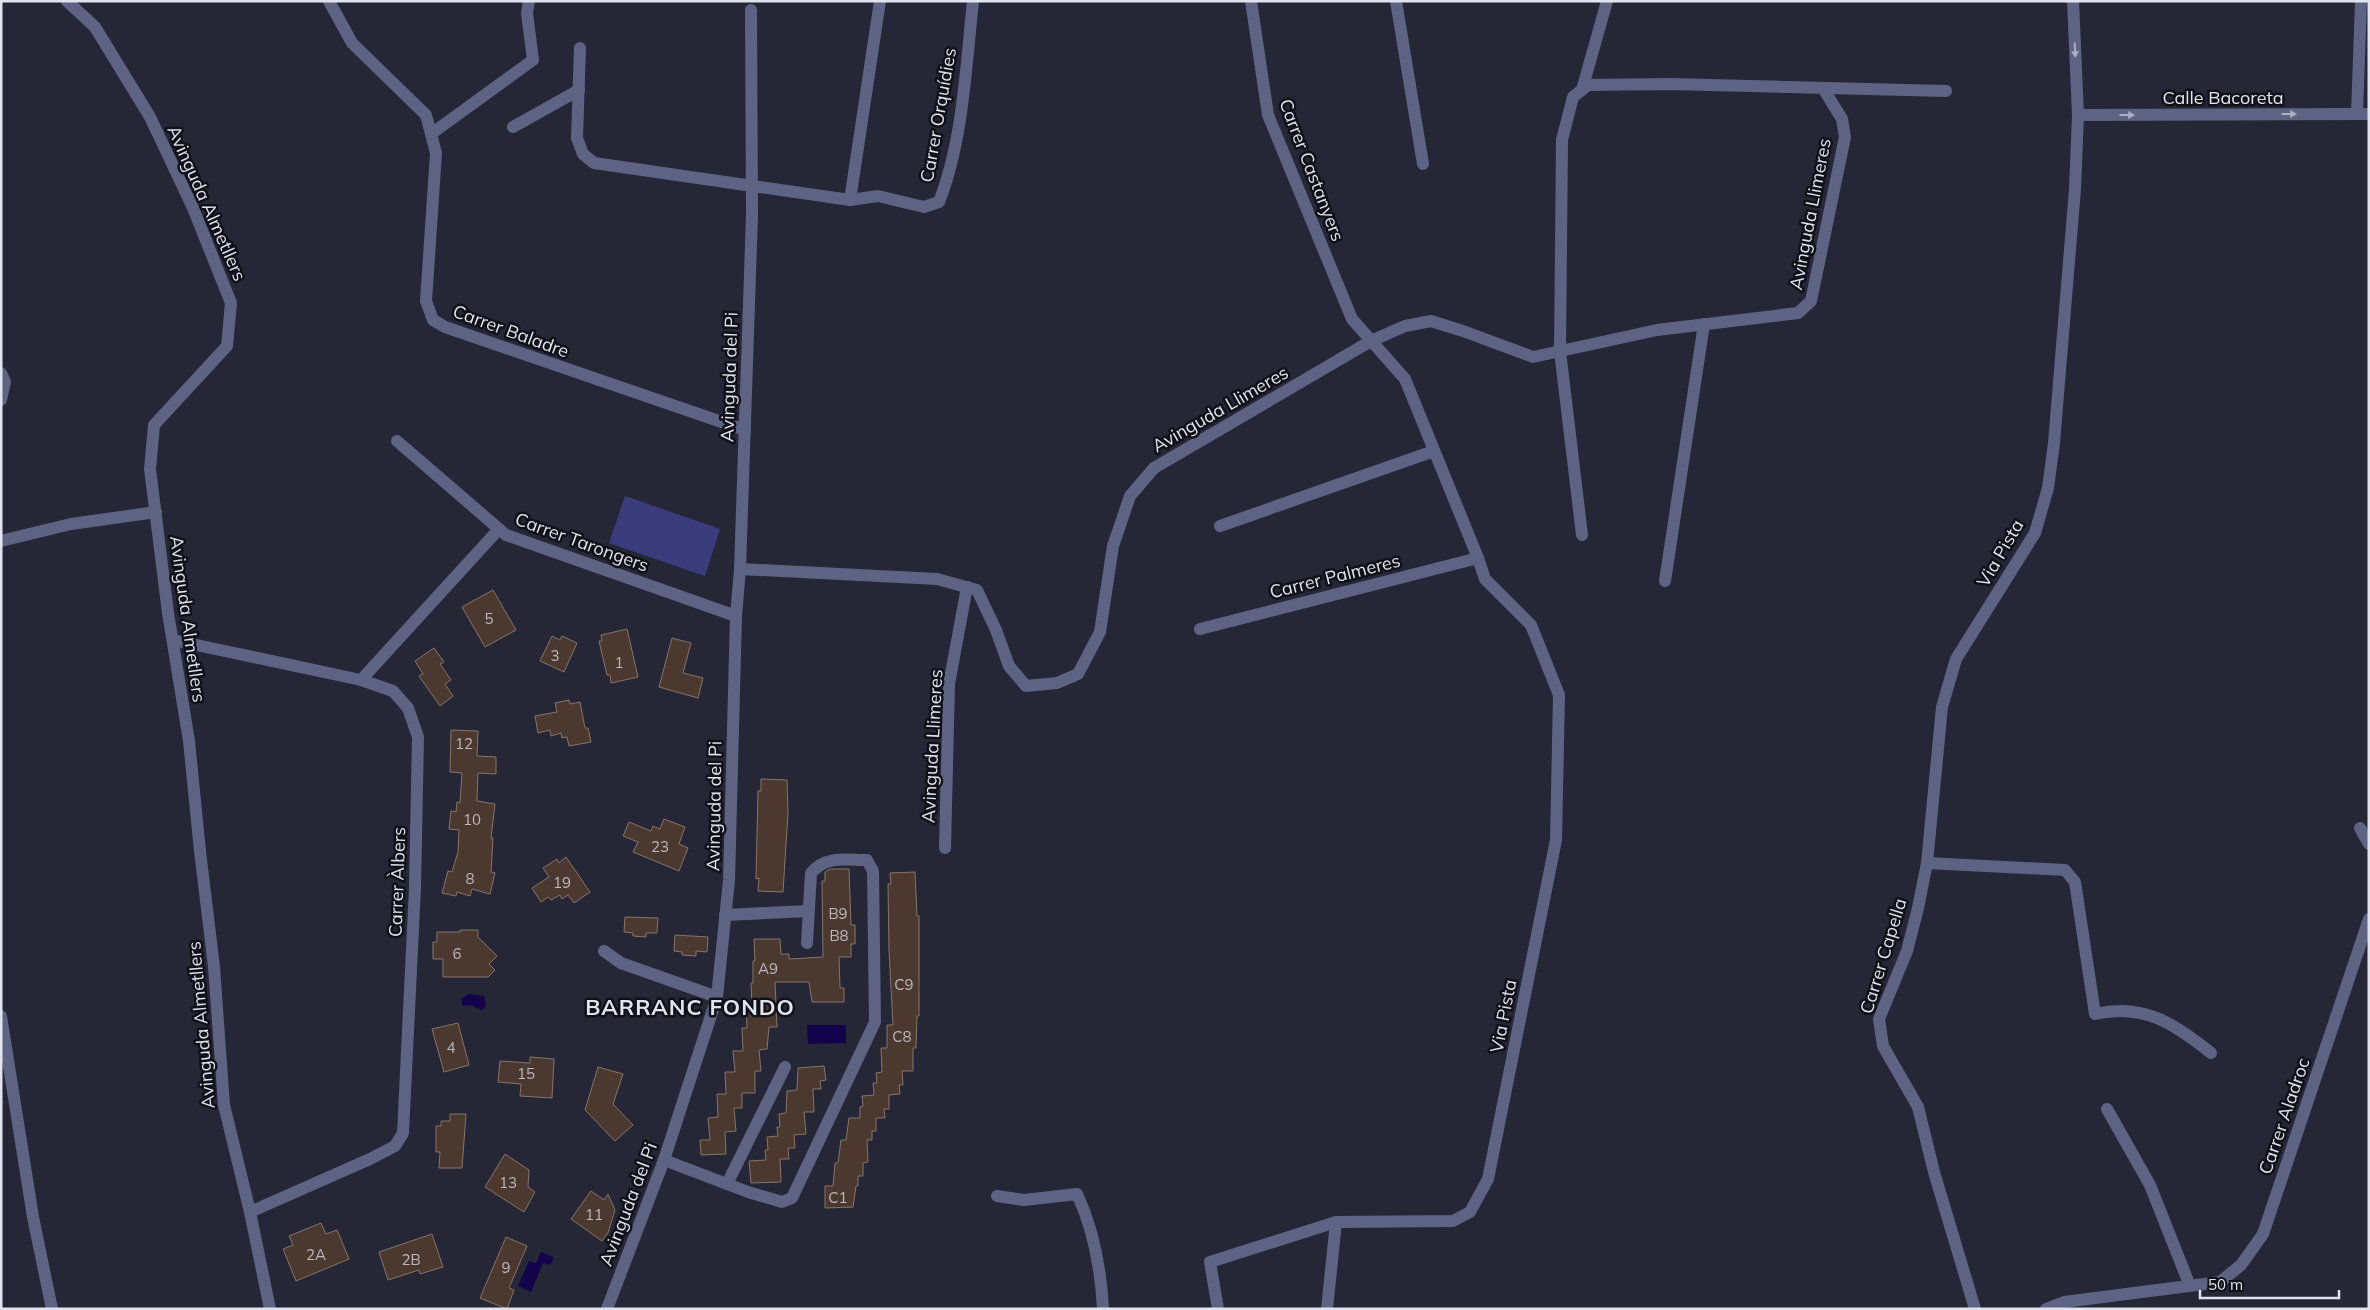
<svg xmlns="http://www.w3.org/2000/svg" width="2370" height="1310" font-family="Mulish,sans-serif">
	<rect width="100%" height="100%" fill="#252737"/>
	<path fill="#3a3c7c" d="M625,496L720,529L705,576L609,543Z"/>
	<g fill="#12034b">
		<path d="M469,994L484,996L486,1006L482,1010L470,1005L463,1006L461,999Z"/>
		<path d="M807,1025H846V1043L808,1044Z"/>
		<path d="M541,1252L553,1257L552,1263L548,1265L543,1263L531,1292L518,1286L529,1261L536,1263Z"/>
	</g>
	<g fill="#4b3930" stroke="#887469">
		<path d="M493,590L516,630L485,647L462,607Z"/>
		<path d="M627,629L638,677L611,683L610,675H607L599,641H602L601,635Z"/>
		<path d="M552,636L560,640L562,636L577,643L564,672L540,661Z"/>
		<path d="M672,638L691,643L683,673L703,678L698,698L659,687Z"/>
		<path d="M434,648L444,662L440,664L451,680L445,684L453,696L440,706L419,676L423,674L415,661Z"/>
		<path d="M569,700L570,704L580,702L585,728H588L591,742L569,746L567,737L562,738L561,733L551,736L550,730L538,733L535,716L557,712L555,703Z"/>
		<path d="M451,730L478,731L477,756L496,757V774L478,773L477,801L495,804L491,838H493L491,872L495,873L490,894L472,889L470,896L457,892L456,896L442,893L448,871L452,872L458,852L459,830L449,829L451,811L456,812L457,802L460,803L462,773L450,772Z"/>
		<path d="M761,779L787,780L788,813L783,892L758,891L759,878L756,879L758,791H761Z"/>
		<path d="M664,819L685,827L679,844L688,848L679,871L633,852L638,842L623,836L629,822L651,831L653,826L660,829Z"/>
		<path d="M566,857L590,892L574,903L568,895L562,899L560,895L551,900L548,897L541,902L532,888L549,877L543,868L557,859L559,863Z"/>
		<path d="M830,869H849L851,925H855V944H851V957H839L840,988H844V1002H812L809,982H775L777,1027H769L767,1049L759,1050L761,1071H755V1093H742V1108H734L736,1131L725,1132L726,1154L701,1155L700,1140H710L708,1118L718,1117L717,1094H726L725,1072H735L733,1051H743L742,1028H747L746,1006H752L751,983H753V961H755L754,939H780L781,954H789V959L823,957L822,881H825V872Z"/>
		<path d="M915,872L917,916H919V1016H917L916,1048H913V1071H902L903,1085H899L900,1094L889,1095V1109H884L885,1118H876V1131H872V1140H867L868,1162L863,1163V1176H858V1186H856L853,1207L825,1208V1186H833L835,1163H838L841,1140H846L849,1118H860V1107L863,1106L862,1096L874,1095L873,1083H877L876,1073L882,1072L881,1048H887V1025H893L889,950L888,884H891L890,873Z"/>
		<path d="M625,917L658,918L657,933H646V937L633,936V933L624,932Z"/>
		<path d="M460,930H478V937L497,956L489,964L495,970L488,977H443V959H433V942H437V932H460Z"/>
		<path d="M675,935L708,937L707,952L696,951V956L682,955V952L674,951Z"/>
		<path d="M458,1023L469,1065L444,1072L432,1029Z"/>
		<path d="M530,1057L554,1059L552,1098L520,1096L521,1084L498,1082L500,1061L530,1063Z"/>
		<path d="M824,1066L826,1080L820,1081L821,1089H813L814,1112H804L806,1134L794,1135L795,1148H788L789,1159H780L781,1182L751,1183L749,1161L766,1160L765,1150H768L767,1137L778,1136L777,1127H780L779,1114L786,1113L787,1091L797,1090L798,1068Z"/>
		<path d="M598,1067L623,1074L613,1104L633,1125L615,1141L585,1110Z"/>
		<path d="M450,1114H466L462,1168H439L440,1152H436V1126H441V1121H450Z"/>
		<path d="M505,1154L529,1170L528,1187L535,1192L524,1212L485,1187Z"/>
		<path d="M591,1191L604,1200L608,1194L615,1210L608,1233L602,1241L571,1219Z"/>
		<path d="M321,1223L326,1234L337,1230L349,1259L296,1281L283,1249L293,1245L289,1236Z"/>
		<path d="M432,1234L443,1267L420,1274L419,1270L388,1280L379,1252Z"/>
		<path d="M506,1237L527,1246L509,1288L514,1290L507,1309L480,1298Z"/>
	</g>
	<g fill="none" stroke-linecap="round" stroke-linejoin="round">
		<g stroke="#5e6384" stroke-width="12">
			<path d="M67,1L95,27L150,117L193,208L231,303L227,346L154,425L150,469L168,613L189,741L200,851L214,967L224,1105L250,1212L270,1309"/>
			<path d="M329,1L352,43L426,115L436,153L426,301L433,320L445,327L745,430"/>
			<path d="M1396,1L1423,164"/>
			<path d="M580,48L577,138L583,154L594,163L850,200L880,1"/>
			<path d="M1582,90L1607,1"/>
			<path d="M2357,114L2361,1"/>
			<path d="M2078,115L2369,114"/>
			<path d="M513,127L579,90"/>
			<path d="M431,134L533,60L527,13L529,1"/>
			<path d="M850,200L878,196L924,207L939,202C963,141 966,66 973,1"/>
			<path d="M1,373L5,382L1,400"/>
			<path d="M397,441L506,535L736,616L740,569L752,215L751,10"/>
			<path d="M1220,526L1434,451"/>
			<path d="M1582,535L1560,351L1562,140L1573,97L1588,85L1670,84L1946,91"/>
			<path d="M1,541L71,524L156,512"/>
			<path d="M740,569L937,579L977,590L996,630L1009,666L1026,686L1057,683L1078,674L1100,632L1113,546L1130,496L1154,468L1371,341L1405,326L1431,321L1463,331L1533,357L1657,330L1798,313L1811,301L1845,137L1842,119L1823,88"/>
			<path d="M1665,581L1704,324"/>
			<path d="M1200,629L1478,558"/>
			<path d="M173,640L361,680L393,691L408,708L418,737L415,888L403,1133L395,1146L370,1159L250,1212"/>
			<path d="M361,680L499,529"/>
			<path d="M2360,828L2369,844"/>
			<path d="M945,848L949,684L967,587"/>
			<path d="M1927,863L2065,870L2075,882L2095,1014C2143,1003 2174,1023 2211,1053"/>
			<path d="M725,915L808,911"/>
			<path d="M604,951L621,963L717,997"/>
			<path d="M1,1016L33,1217L52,1309"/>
			<path d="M2107,1109L2150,1185L2190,1286"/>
			<path d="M664,1160L748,1192L782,1202L792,1198L875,1022L873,871L867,860C846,860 826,855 811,873L807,943"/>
			<path d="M727,1184L785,1067"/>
			<path d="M997,1196L1024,1200L1077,1194C1093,1228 1101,1271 1103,1309"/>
			<path d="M607,1309L664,1160L717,997L729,880L736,616"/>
			<path d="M1218,1309L1210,1262L1336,1222L1453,1221L1470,1212L1488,1179L1556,840L1559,695L1531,625L1485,579L1478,558L1405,379L1352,319L1268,115L1251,1"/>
			<path d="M1327,1309L1336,1222"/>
			<path d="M1975,1309L1934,1172L1918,1107L1883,1046L1879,1019L1907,951L1918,908L1927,863L1942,707L1956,659L2035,533L2048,488L2054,443L2075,189L2078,115L2073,1"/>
			<path d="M2046,1309L2064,1302L2220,1282L2241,1265L2263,1234L2369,919"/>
		</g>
	</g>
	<defs><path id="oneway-solid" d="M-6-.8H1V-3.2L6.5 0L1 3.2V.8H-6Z" transform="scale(1.25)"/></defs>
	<g fill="#adb0c4">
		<use href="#oneway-solid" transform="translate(2075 50) rotate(87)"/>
		<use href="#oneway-solid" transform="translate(2289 114)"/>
		<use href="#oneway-solid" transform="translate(2127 115)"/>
	</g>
	<g text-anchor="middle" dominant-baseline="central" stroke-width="5" stroke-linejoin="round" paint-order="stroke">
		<g font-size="15" fill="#bcb8be">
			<text x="489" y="618">5</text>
			<text x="555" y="655">3</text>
			<text x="619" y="662">1</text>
			<text x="464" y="743">12</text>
			<text x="472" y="819">10</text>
			<text x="660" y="846">23</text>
			<text x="470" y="878">8</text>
			<text x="562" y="882">19</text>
			<text x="838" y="913">B9</text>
			<text x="839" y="935">B8</text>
			<text x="457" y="953">6</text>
			<text x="768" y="968">A9</text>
			<text x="904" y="984">C9</text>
			<text x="902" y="1036">C8</text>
			<text x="451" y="1047">4</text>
			<text x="526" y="1073">15</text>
			<text x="508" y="1182">13</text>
			<text x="838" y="1197">C1</text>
			<text x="594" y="1214">11</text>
			<text x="316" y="1254">2A</text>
			<text x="411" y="1259">2B</text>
			<text x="506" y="1267">9</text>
		</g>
		<g font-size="18" fill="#e1e3ee" stroke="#101118">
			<text x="2223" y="97">Calle Bacoreta</text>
			<text transform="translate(938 115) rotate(-80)">Carrer Orquídies</text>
			<text transform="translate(1312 170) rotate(69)">Carrer Castanyers</text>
			<text transform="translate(207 203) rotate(66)">Avinguda Almetllers</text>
			<text transform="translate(1810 214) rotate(-79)">Avinguda Llimeres</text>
			<text transform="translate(511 331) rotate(20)">Carrer Baladre</text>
			<text transform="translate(729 377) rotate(-88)">Avinguda del Pi</text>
			<text transform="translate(1220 409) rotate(-30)">Avinguda Llimeres</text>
			<text transform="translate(582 542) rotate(20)">Carrer Tarongers</text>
			<text transform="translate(2000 553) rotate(-60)">Via Pista</text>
			<text transform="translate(1335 576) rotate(-14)">Carrer Palmeres</text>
			<text transform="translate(188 619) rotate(82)">Avinguda Almetllers</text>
			<text transform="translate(932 746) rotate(-87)">Avinguda Llimeres</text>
			<text transform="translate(714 806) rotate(-89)">Avinguda del Pi</text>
			<text transform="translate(397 882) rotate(-88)">Carrer Àlbers</text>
			<text transform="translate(1883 956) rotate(-73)">Carrer Capella</text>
			<text transform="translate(1503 1016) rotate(-79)">Via Pista</text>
			<text transform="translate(201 1025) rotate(-95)">Avinguda Almetllers</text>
			<text transform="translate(2284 1116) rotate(-71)">Carrer Aladroc</text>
			<text transform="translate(628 1204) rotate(-69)">Avinguda del Pi</text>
		</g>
		<g font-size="22" font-weight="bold" letter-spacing="1" fill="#e1e3ee" stroke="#101118">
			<text x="690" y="1007">BARRANC FONDO</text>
		</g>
	</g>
	<rect width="2370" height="1310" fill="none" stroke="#e1e3ee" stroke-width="5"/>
	<path d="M2200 1290v8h139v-8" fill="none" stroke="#e1e3ee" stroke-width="2.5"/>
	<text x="2208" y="1290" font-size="15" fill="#e1e3ee" stroke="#101118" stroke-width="4" paint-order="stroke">50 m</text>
</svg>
